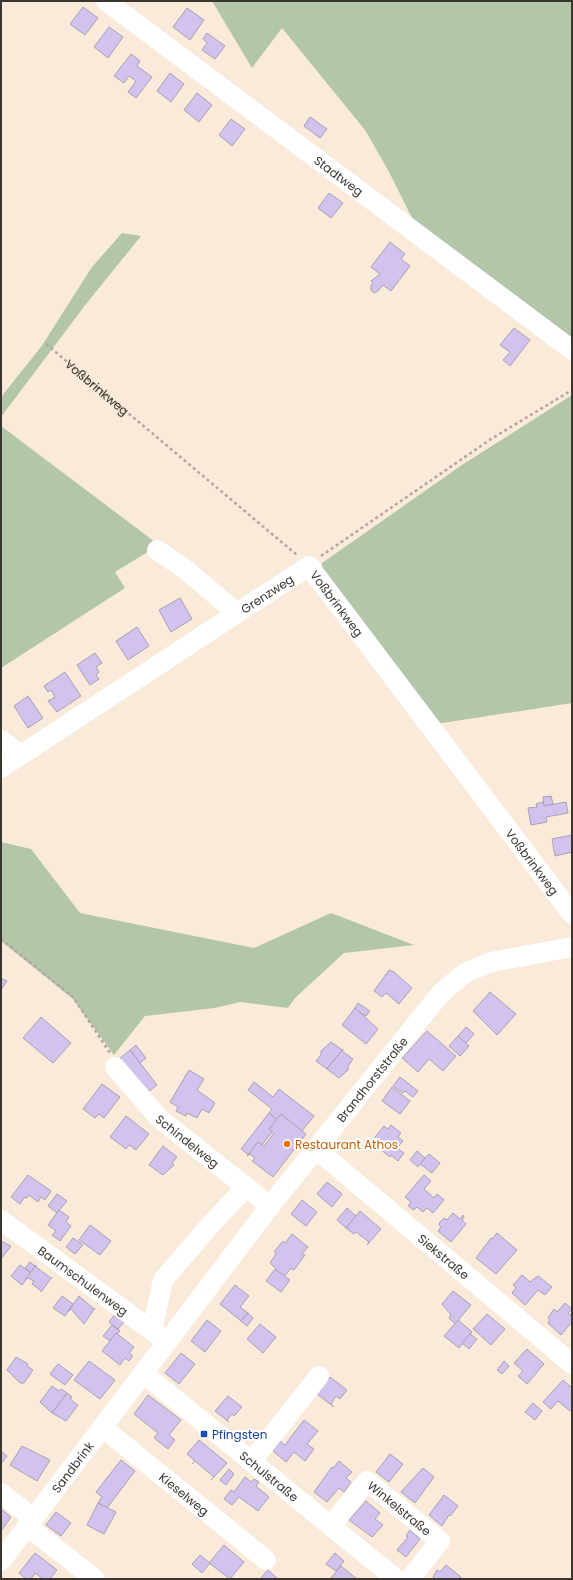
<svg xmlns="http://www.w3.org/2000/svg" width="573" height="1580" font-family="Poppins,sans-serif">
	<rect width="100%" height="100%" fill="#f9eada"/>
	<g fill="#b4c6a9">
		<path d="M212,1H572V350L412,218L388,170L365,130L282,28L252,68Z"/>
		<path d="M122,233L141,236L86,304L1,417V397L41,347L92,267Z"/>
		<path d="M572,395V703L436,724L322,577V563L462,465Z"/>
		<path d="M1,426L159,545L115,572L125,588L1,668Z"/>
		<path d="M1,842L31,849L80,913L254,948L331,913L414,945L344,953L295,998L288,1008L240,1002L215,1008L145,1016L114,1055L73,999L1,941Z"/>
	</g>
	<g fill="#d2c2ee" stroke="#a8a2b4">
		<path d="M83,7L98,18L85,35L70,24Z"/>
		<path d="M187,8L204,20L190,40L173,27Z"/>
		<path d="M109,27L123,37L108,58L94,47Z"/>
		<path d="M207,33L225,46L215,59L202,50L207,43L203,39Z"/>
		<path d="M131,54L140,61L137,66L152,77L136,98L128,92L136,81L129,76L124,83L114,76Z"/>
		<path d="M170,73L184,84L171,102L157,91Z"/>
		<path d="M197,93L212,105L199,122L184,110Z"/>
		<path d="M310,117L327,129L320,138L304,126Z"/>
		<path d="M231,119L245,129L232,146L219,135Z"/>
		<path d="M329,193L343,203L331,218L318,208Z"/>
		<path d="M390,242L405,254L401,259L410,266L391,291L383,285L378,291L374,293L371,290V285L373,283L371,281L380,274L371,267Z"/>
		<path d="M514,328L530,340L510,366L503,360L510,352L500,345Z"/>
		<path d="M180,598L192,619L171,632L159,610Z"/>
		<path d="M137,627L149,646L128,660L116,641Z"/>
		<path d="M95,653L102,663L96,667L99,672L96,675L99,679L90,685L77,665Z"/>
		<path d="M65,672L81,696L57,712L48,701L55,697L51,690L48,692L44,686Z"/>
		<path d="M28,696L43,718L28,728L14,706Z"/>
		<path d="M551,796L553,804L544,806L543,797Z"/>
		<path d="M543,802L544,806L566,802L568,813L546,817L547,822L531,825L528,808L537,807L536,804Z"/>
		<path d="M572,835V852L555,856L552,839Z"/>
		<path d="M389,970L394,972L412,988L399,1004L386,993L382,997L374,991Z"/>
		<path d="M1,978L7,981L1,990Z"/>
		<path d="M490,992L516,1014L497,1035L473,1011Z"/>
		<path d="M358,1003L370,1011L366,1016L354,1009Z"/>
		<path d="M355,1008L378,1029L366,1044L342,1025Z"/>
		<path d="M41,1017L71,1043L53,1063L23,1038Z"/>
		<path d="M466,1027L474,1034L466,1043L458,1036Z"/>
		<path d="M427,1031L456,1056L443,1071L429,1059L418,1072L402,1058Z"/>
		<path d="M458,1036L469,1046L460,1056L449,1046Z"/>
		<path d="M331,1042L342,1050L343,1049L327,1069L316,1061L321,1055V1051Z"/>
		<path d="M136,1045L146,1058L140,1063L130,1050Z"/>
		<path d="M343,1049L342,1051L353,1059L348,1066V1070L339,1078L327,1069Z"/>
		<path d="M130,1050L157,1085L147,1093L119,1059Z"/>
		<path d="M189,1070L204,1079L197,1090L215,1103L209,1113L202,1109L197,1118L187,1113L186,1116L176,1111L178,1107L170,1102Z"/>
		<path d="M400,1077L418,1091L413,1097L405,1091L403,1093L393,1086Z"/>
		<path d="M254,1082L273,1097L279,1089L314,1116L302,1131L281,1114L277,1120L269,1113L272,1109L248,1090Z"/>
		<path d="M102,1084L120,1097L104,1118L99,1114L95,1118L83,1109Z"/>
		<path d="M392,1087L410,1101L400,1114L382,1101Z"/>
		<path d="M269,1113L277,1120L269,1129L272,1132L262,1145L258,1142L249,1155L241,1149Z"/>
		<path d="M281,1114L306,1134L273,1177L252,1161L255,1158L250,1154L247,1156L258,1142L264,1146L274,1133L269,1129Z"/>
		<path d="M126,1116L149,1134L136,1150L129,1145L126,1149L110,1137Z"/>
		<path d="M391,1125L401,1133L398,1137L403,1141L397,1148L404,1153L398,1161L391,1155L390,1157L371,1142L384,1126L388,1129Z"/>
		<path d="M163,1146L177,1157L172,1163L174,1165L163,1175L149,1165Z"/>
		<path d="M417,1151L425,1158L418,1167L410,1160Z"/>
		<path d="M429,1154L440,1163L432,1173L420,1164Z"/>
		<path d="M28,1175L51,1191L45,1200L41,1197L38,1202L29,1195L27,1198L25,1197L20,1204L11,1197Z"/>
		<path d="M424,1175L431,1181L424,1189L434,1198L437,1194L444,1200L433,1213L427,1208L423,1212L417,1207L414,1210L408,1206L411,1202L405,1197Z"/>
		<path d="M327,1182L342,1194L332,1207L317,1194Z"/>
		<path d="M57,1194L67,1201L57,1213L48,1206Z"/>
		<path d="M302,1200L317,1212L306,1226L291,1214Z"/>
		<path d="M347,1208L356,1216L346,1228L337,1220Z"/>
		<path d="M59,1210L69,1217L66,1222L71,1226L60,1241L52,1235L56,1231L48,1225Z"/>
		<path d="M360,1211L381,1229L367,1245L369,1242L356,1232L354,1234L346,1228Z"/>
		<path d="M453,1213L460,1219L463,1215L464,1217L462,1220L466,1224L451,1242L438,1231L441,1227L439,1225L440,1222L444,1218L447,1220Z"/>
		<path d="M90,1225L111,1241L100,1255L79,1240Z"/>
		<path d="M497,1233L517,1250L496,1274L476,1258L491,1238L492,1239Z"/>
		<path d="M292,1234L308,1247L302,1254L305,1255L294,1270L291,1268L284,1277L270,1263L276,1254L274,1252L283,1241L285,1243Z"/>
		<path d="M73,1238L83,1245L75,1254L66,1247Z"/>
		<path d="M1,1241L11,1246L1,1259Z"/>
		<path d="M30,1262L35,1266L31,1273L25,1268Z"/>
		<path d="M20,1265L31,1273L22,1285L11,1276Z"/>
		<path d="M36,1265V1267L51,1278L52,1277L41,1292V1291L32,1284L34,1281L28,1278L25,1280Z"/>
		<path d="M275,1269L290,1280L281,1292L266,1281Z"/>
		<path d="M522,1275L530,1282L538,1276L552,1287L545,1295L538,1290L525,1305L512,1293L516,1288L513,1285Z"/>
		<path d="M235,1285L249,1296L240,1307L248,1313L241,1321L220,1304Z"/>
		<path d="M453,1291L471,1305L455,1324L449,1318L451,1315L442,1304Z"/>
		<path d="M62,1296L73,1304L65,1316L53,1308Z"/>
		<path d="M79,1296L94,1309L95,1308L84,1324L71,1309L68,1312Z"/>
		<path d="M565,1303L572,1309L568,1313L572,1316V1322L561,1335L548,1323L550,1320L548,1318L554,1309L557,1312Z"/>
		<path d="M248,1313L253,1318L247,1326L241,1321Z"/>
		<path d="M115,1314L125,1321L118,1329L109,1322Z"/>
		<path d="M487,1314L505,1329L491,1345L473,1329Z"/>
		<path d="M207,1320L221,1331L205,1352L191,1341Z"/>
		<path d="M458,1320L472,1332L459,1348L444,1336Z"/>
		<path d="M260,1324L276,1337L263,1353L247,1339Z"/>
		<path d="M112,1325L120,1331L110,1341L103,1336Z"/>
		<path d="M116,1333L134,1347L129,1353L133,1356L129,1361L125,1358L120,1365L102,1351Z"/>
		<path d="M470,1334L477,1339L469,1349L462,1343Z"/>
		<path d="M527,1349L544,1364L527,1384L518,1376L523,1371L514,1363Z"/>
		<path d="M181,1353L195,1364L179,1384L165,1373Z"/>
		<path d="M16,1357L28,1364L27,1366L33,1370L24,1383H20L7,1370Z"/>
		<path d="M89,1361L115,1380L100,1399L74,1380Z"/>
		<path d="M504,1361L509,1366L502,1374L497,1370Z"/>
		<path d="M58,1364L73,1375L65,1385L50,1374Z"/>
		<path d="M330,1377L347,1390L340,1399L336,1396L331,1404L334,1407L317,1394Z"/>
		<path d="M563,1380L571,1387L572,1386V1409L570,1411L558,1401L551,1409L543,1402Z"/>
		<path d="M52,1386L59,1391L61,1389L67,1393L52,1413L40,1402Z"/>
		<path d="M67,1393L72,1397L70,1399L78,1405L66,1421L52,1413Z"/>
		<path d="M148,1395L181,1420L169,1435L175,1440L168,1449L154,1438L158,1433L134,1414Z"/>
		<path d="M228,1396L242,1407L234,1416L232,1414L227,1420L229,1422L215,1411Z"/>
		<path d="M533,1403L542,1411L535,1420L525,1412Z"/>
		<path d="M304,1420L318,1431L307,1444L314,1449L305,1461L294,1452L286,1462L273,1451L280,1441L285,1445Z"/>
		<path d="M199,1440L227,1463L211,1480L214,1477L195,1461L192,1464L195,1461L187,1454Z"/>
		<path d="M22,1446L50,1460L37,1481L10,1465Z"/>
		<path d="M1,1451L7,1456L1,1464Z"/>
		<path d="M390,1454L403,1464L389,1482L376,1472Z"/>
		<path d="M121,1460L135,1471L107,1508L98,1503L102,1497L96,1492Z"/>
		<path d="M339,1461L352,1472L346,1478L351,1482L344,1492L339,1488L327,1502L314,1492L332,1467L333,1468Z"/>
		<path d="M423,1468L434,1477L415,1503L401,1492Z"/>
		<path d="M229,1469L234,1474L226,1485L220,1480Z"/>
		<path d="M245,1477L251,1482L254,1479L259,1482L256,1486L269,1497L258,1511L239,1497L232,1505L224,1499L231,1490L234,1492Z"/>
		<path d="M444,1495L458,1506L450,1516L449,1515L442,1526L429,1515Z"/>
		<path d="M366,1501L380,1513L375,1519L383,1525L372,1537L349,1520Z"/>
		<path d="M98,1503L116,1512L104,1534L87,1525Z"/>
		<path d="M1,1509L11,1517L1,1531Z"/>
		<path d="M56,1512L71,1523L61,1536L46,1525Z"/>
		<path d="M410,1530L420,1539L406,1557L397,1550L408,1537L406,1536Z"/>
		<path d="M224,1545L244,1562L230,1579L209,1563Z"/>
		<path d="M35,1553L57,1570L50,1579H43L35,1573L31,1579H26L19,1573Z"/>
		<path d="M335,1553L344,1561L336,1571L326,1564Z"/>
		<path d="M200,1555L210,1563L202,1573L192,1564Z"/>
		<path d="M446,1565L461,1577L460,1579H435L433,1577L437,1570L440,1572Z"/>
		<path d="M341,1566L357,1579H330Z"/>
		<path d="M268,1570L277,1578L276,1579H260Z"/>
	</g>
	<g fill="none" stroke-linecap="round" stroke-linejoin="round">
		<g stroke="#b3a79b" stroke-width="2.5" stroke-dasharray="3 3" stroke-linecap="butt">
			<path id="s1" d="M46,344L297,555"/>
			<path d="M321,556L491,439L572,390"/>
			<path d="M1,939L73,997L110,1053"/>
		</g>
		<g stroke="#fff" stroke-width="20">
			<path id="s2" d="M106,1L572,350"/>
			<path d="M157,550L186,570L237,613"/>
			<path d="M1,740L20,754"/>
			<path id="s3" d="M1,768L309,566L572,914"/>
			<path id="s4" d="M115,1067L159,1118L270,1206"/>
			<path id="s5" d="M316,1149L572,1364"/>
			<path id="s6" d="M1,1220L166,1341"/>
			<path d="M152,1331L163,1280L212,1223L246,1187"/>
			<path id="s7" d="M143,1373L396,1579"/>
			<path id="s8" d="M102,1427L266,1560"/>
			<path d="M252,1461L319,1376"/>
			<path d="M1,1493L33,1518"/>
			<path d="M27,1526L95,1579"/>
			<path id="s9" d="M331,1526L367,1481L440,1541L410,1579"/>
			<path id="s10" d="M1,1561L270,1206L441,993L465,973L491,962L572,947"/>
		</g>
	</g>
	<circle fill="#e8710a" stroke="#fff" stroke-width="1.5" cx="287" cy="1144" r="4"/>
	<rect fill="#1a4fb4" stroke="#fff" stroke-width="1.5" x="200" y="1430" width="8" height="8" rx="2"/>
	<g text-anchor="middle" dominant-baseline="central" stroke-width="4" stroke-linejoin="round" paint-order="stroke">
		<g font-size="12" fill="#3b352f" stroke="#fff">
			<text stroke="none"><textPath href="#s2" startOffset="291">Stadtweg</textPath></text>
			<text stroke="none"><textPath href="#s1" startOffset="67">Voßbrinkweg</textPath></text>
			<text stroke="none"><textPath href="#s3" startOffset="318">Grenzweg</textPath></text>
			<text stroke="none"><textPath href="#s3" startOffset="415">Voßbrinkweg</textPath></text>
			<text stroke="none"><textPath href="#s3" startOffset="739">Voßbrinkweg</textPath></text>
			<text stroke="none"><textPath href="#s10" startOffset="608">Brandhorststraße</textPath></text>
			<text stroke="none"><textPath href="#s4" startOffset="104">Schindelweg</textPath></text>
			<text stroke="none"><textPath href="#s5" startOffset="167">Siekstraße</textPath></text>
			<text stroke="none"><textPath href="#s6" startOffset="102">Baumschulenweg</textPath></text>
			<text stroke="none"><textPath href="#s10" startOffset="118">Sandbrink</textPath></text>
			<text stroke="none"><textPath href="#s7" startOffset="163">Schulstraße</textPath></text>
			<text stroke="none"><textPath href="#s8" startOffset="106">Kieselweg</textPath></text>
			<text stroke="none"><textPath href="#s9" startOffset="100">Winkelstraße</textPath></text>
		</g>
		<g font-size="12" fill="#c56008" stroke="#fff" text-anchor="start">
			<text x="295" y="1144">Restaurant Athos</text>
		</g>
		<g font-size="12" fill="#164399" stroke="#fff" text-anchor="start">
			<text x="212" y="1434">Pfingsten</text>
		</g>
	</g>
	<rect width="573" height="1580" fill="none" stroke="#3b352f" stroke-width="4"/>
</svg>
